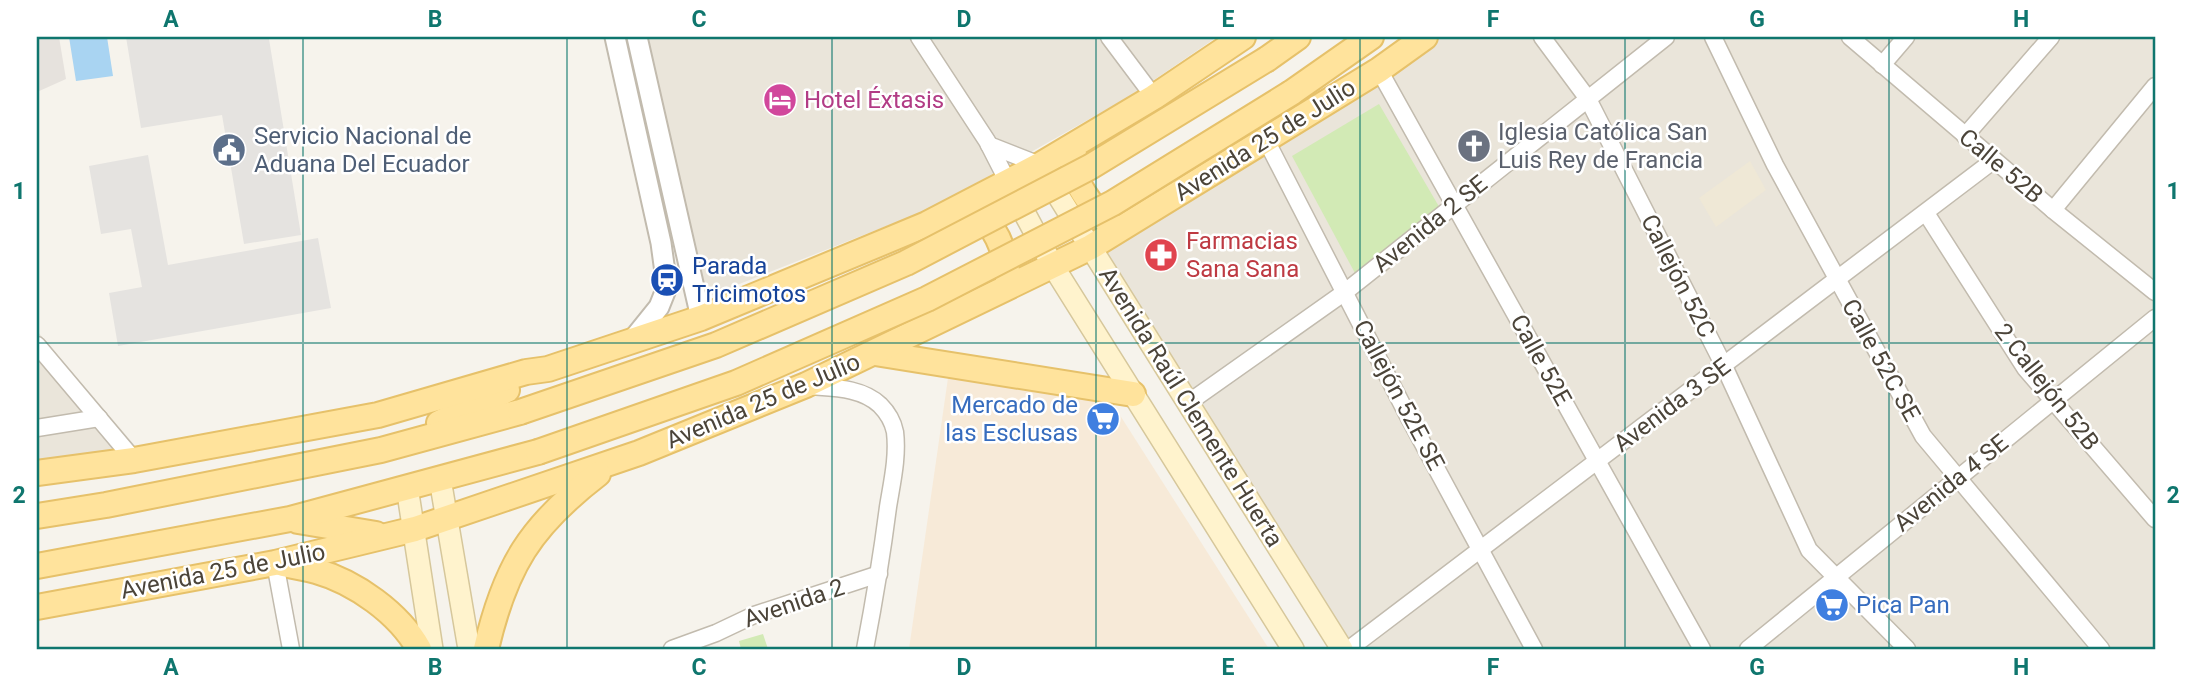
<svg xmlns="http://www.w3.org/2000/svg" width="2192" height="686" font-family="Roboto,sans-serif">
	<rect width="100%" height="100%" fill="#f6f3ec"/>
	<g fill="#eae5da">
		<path d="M645,37H1099L1139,91L932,208L704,298Z"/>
		<path d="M1117,37H1217L1151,82Z"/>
		<path d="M1438,37H2155V649H1338L1085,261L1373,83Z"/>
		<path d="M37,331L136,447L37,464Z"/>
	</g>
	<path fill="#f7ead8" d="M948,378L1109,398L1269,649H909Z"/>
	<path fill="#e6e2dd" d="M37,37H59L66,79L37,92Z"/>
	<path fill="#efe8d6" d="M1750,161L1766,190L1716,227L1699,198Z"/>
	<g fill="#d2eab5">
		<path d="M1379,104L1441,210L1356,275L1292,156Z"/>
		<path d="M763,634L768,649H741L739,641Z"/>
	</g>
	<g fill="#e5e3e0">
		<path d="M126,37H282L269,39L301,235L244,244L222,115L141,128Z"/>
		<path d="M148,155L168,265L318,238L331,308L118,346L109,293L142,287L131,229L101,234L89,166Z"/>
	</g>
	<path fill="#a9d4f2" d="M69,37H107L113,76L76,81Z"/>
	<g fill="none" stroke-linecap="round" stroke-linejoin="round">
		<g stroke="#c2bbae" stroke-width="19">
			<g id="minor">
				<path d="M919,37L987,141L1008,182"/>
				<path d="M1109,37L1154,97"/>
				<path d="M1542,37L1588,99L1724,366L1809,550L1907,649"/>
				<path d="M1713,37L1775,165L1923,436L2101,649"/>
				<path d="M1850,37L2053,210L2155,292"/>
				<path d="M1882,65L1906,37"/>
				<path d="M1379,70L1702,649"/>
				<path d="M1965,136L2051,37"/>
				<path d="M1266,140L1408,416L1534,649"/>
				<path d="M989,145L1040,165"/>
				<path d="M2053,210L2155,86"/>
				<path d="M1926,213L2025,368L2155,519"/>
				<path d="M37,345L134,460"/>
				<path d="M809,386C832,388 861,387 880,405C887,412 893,422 895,432C898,457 892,482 888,507C882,554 874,602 865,649"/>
				<path d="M1188,403L1345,292L1666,37"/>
				<path d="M37,428L99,418"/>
				<path d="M275,563L291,649"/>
				<path d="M672,649L716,633L754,615L879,574"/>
				<path d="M1349,649L1994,160"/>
				<path d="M1748,649L2155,318"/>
			</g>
		</g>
		<g stroke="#c2bbae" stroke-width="23">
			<g id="tertiary">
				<path d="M615,37L661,243L667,287L659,307L630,343"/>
				<path d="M637,37L701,318"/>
			</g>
		</g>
		<g stroke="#d6c79b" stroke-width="24">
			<g id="secondary">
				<path d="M1044,173L1342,649"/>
				<path d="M1012,190L1053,266L1293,649"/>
				<path d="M440,479L469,649"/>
				<path d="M407,487L432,649"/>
			</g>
		</g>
		<g stroke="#e6c16a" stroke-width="28">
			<g id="primary">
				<path d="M1267,59L1298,37"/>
				<path d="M1291,93L1371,37"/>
				<path d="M1074,155C1069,180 1094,210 1111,225"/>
				<path d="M971,208C996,224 1005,249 1008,278"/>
				<path d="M875,353L1133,394"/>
				<path d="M439,423L507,390"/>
				<path d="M37,473L134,460L378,415L526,372L548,369L701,318L927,224L1040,165L1154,97L1243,37"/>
				<path d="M37,516L106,505L381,450L520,412"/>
				<path d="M298,521L376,534"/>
				<path d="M283,564C294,566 305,568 316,571C355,582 399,613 419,649"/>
				<path d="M37,566L290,519L538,452"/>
				<path d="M37,607L275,563L415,529L639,453L806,385L1091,247L1379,70L1425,37"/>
				<path d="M486,649C505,567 530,526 598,474"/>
			</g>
		</g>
		<use href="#minor" stroke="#fff" stroke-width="16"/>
		<use href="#tertiary" stroke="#fff" stroke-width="19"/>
		<use href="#secondary" stroke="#fff3cd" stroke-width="21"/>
		<use href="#primary" stroke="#ffe39c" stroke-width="24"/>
		<g stroke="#e6c16a" stroke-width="28" stroke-linecap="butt">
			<g id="primary-bridge">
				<path d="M520,412L716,345L906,263L1090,167L1267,59"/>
				<path d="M538,452L736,383L927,299L1113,203L1291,93"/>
			</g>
		</g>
		<use href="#primary-bridge" stroke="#ffe39c" stroke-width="24"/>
	</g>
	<path fill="none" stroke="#0f766e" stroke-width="2" stroke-opacity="0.55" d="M303,37V649M567,37V649M832,37V649M1096,37V649M1360,37V649M1625,37V649M1889,37V649M37,343H2155"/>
	<defs>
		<g id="hotel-disc" transform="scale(1.75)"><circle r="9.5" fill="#d1479c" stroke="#fff"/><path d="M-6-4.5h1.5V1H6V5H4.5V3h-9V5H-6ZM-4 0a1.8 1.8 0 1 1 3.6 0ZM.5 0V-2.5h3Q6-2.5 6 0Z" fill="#fff"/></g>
		<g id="church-disc" transform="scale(1.75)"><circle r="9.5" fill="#6b7280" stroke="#fff"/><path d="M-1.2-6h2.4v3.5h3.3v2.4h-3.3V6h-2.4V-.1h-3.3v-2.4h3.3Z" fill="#fff"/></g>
		<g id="civic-disc" transform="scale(1.75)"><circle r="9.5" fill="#5c6f8a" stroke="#fff"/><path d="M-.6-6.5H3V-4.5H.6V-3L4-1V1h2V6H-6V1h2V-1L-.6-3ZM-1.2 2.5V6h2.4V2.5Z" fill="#fff"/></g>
		<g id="pharmacy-disc" transform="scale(1.75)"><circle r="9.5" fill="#e0444e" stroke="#fff"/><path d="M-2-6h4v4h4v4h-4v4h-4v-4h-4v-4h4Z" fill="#fff"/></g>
		<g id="station-disc" transform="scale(1.75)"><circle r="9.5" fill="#1a4fb4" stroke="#fff"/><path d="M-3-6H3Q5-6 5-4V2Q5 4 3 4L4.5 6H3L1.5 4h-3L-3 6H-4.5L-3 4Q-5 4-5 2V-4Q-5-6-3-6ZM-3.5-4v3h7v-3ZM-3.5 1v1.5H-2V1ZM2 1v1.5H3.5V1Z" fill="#fff"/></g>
		<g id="supermarket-disc" transform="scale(1.75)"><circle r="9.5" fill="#3f7fe0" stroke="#fff"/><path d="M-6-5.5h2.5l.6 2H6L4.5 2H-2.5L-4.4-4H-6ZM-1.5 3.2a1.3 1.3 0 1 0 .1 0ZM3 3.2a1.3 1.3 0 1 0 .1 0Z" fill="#fff"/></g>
	</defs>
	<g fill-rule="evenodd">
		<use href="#hotel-disc" x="780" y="100"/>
		<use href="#church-disc" x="1474" y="146"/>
		<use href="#civic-disc" x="229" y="150"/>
		<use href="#pharmacy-disc" x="1161" y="255"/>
		<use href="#station-disc" x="667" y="280"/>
		<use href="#supermarket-disc" x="1103" y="419"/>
		<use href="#supermarket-disc" x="1832" y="605"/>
	</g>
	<g text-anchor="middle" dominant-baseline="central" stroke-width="5" stroke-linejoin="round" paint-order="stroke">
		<g font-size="24" fill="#b23c85" stroke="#fff" text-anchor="start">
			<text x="804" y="100">Hotel Éxtasis</text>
		</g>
		<g font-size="24" fill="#5b616d" stroke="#fff" text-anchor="start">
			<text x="1498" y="132">Iglesia Católica San<tspan x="1498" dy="28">Luis Rey de Francia</tspan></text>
		</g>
		<g font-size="24" fill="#4e5e75" stroke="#fff" text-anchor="start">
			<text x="254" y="136">Servicio Nacional de<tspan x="254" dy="28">Aduana Del Ecuador</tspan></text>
		</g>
		<g font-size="24" fill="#4b4439" stroke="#fff">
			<text transform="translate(1265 140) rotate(-32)">Avenida 25 de Julio</text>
			<text transform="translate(2001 166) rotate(40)">Calle 52B</text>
			<text transform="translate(1430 224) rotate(-39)">Avenida 2 SE</text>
			<text transform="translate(1678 276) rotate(63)">Callejón 52C</text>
			<text transform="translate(1541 360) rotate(61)">Calle 52E</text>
			<text transform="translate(1881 360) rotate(61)">Calle 52C SE</text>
			<text transform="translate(2047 387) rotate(52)">2 Callejón 52B</text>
			<text transform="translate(1399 395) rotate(62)">Callejón 52E SE</text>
			<text transform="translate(763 401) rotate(-23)">Avenida 25 de Julio</text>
			<text transform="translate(1672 405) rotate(-37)">Avenida 3 SE</text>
			<text transform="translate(1191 407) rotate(58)">Avenida Raúl Clemente Huerta</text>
			<text transform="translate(1951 483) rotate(-39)">Avenida 4 SE</text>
			<text transform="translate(223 571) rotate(-11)">Avenida 25 de Julio</text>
			<text transform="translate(794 603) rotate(-19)">Avenida 2</text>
		</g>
		<g font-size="24" fill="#be3a42" stroke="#fff" text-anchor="start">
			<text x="1186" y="241">Farmacias<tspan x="1186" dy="28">Sana Sana</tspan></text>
		</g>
		<g font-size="24" fill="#164399" stroke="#fff" text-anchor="start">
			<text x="692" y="266">Parada<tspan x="692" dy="28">Tricimotos</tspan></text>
		</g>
		<g font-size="24" fill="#366cbe" stroke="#fff" text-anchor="end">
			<text x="1078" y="405">Mercado de<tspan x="1078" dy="28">las Esclusas</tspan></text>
			<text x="1856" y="605" text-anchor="start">Pica Pan</text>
		</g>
	</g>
	<rect width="2192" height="686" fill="none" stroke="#ffffff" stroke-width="77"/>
	<rect x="38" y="38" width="2116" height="610" fill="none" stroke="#0f766e" stroke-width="2.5"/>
	<g font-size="23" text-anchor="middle" font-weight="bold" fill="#0f766e">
		<text x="171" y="27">A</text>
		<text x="435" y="27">B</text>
		<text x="699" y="27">C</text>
		<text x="964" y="27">D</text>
		<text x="1228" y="27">E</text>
		<text x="1493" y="27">F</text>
		<text x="1757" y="27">G</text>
		<text x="2021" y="27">H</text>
		<text x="19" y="199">1</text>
		<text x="2173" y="199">1</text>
		<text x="19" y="503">2</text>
		<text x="2173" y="503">2</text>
		<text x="171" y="675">A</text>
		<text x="435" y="675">B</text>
		<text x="699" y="675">C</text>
		<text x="964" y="675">D</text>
		<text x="1228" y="675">E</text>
		<text x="1493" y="675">F</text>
		<text x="1757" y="675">G</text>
		<text x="2021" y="675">H</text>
	</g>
</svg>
